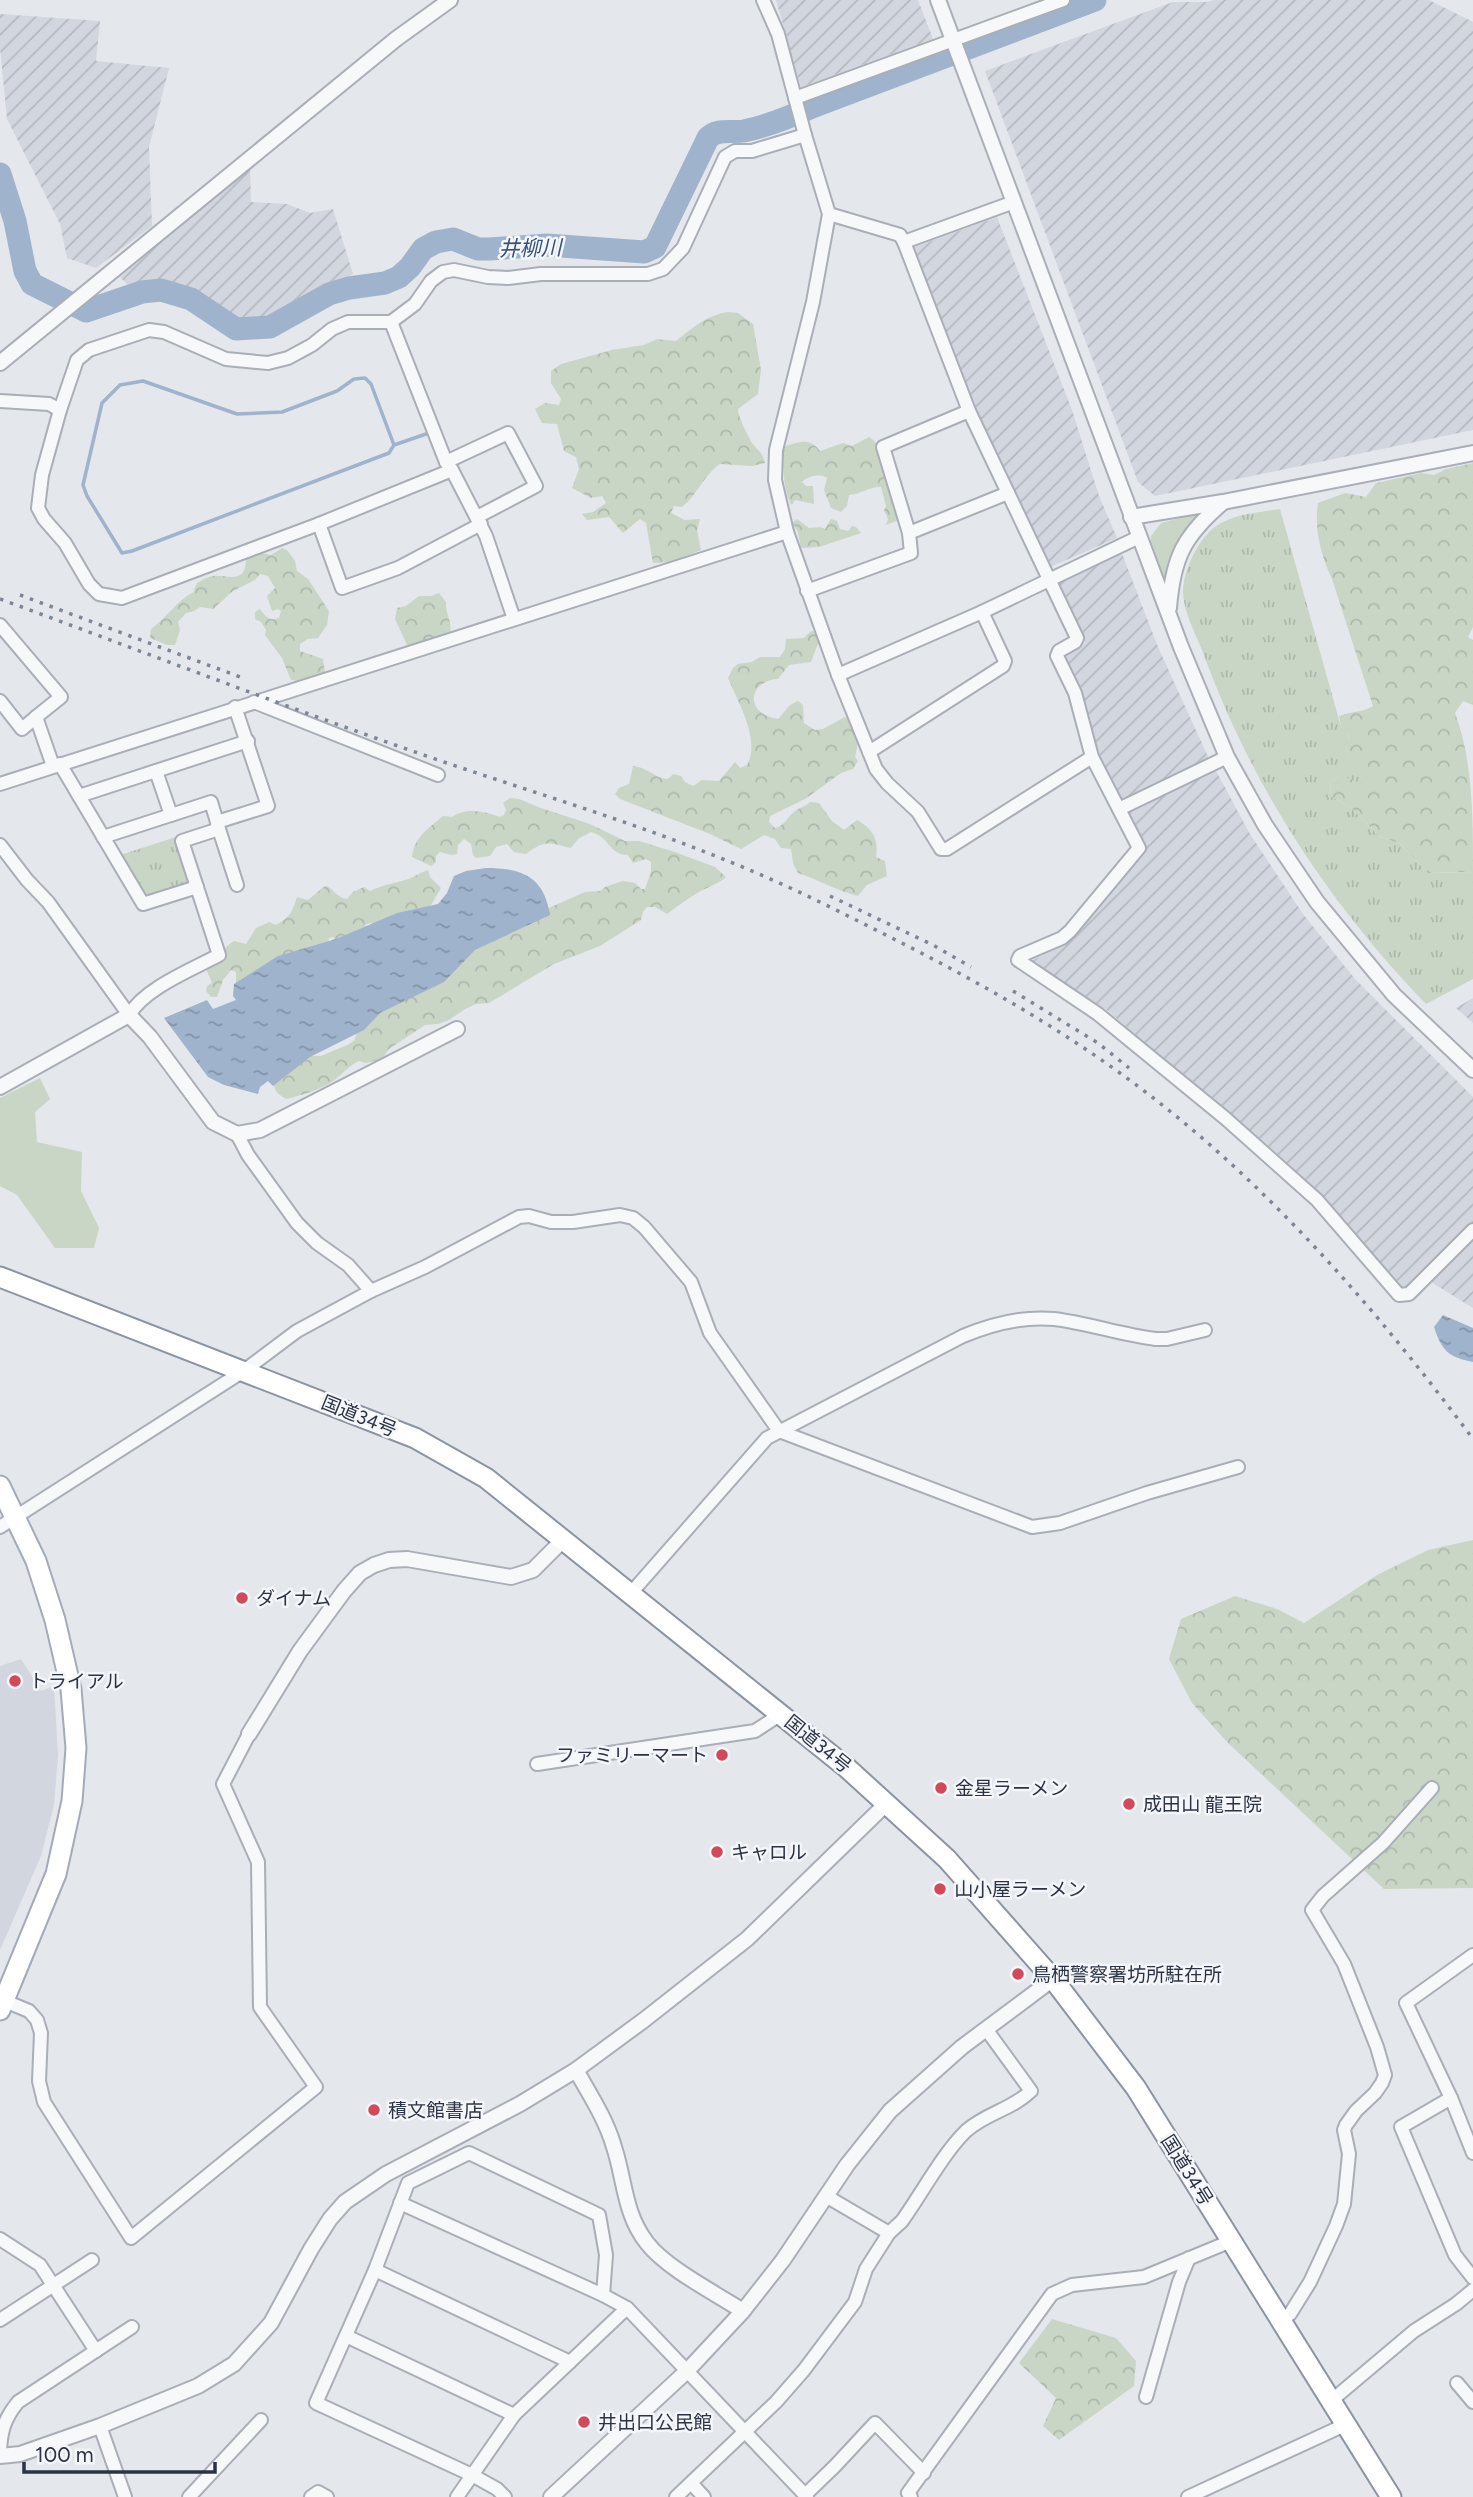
<svg xmlns="http://www.w3.org/2000/svg" width="1473" height="2497" font-family="Figtree,'Noto Sans JP',sans-serif">
	<defs>
		<pattern id="industrial-furrows" width="10" height="10" patternUnits="userSpaceOnUse" patternTransform="scale(1.75)"><rect width="10" height="10" fill="#d2d6de"/><path d="M-1 1l2-2M0 10L10 0M9 11l2-2" fill="none" stroke="#b4b8c0"/></pattern>
		<pattern id="forest-crowns" width="20" height="18" patternUnits="userSpaceOnUse" patternTransform="scale(1.75)"><rect width="20" height="18" fill="#c9d6c5"/><path d="M2 6a3 3 0 1 1 6 0M12 15a3 3 0 1 1 6 0" fill="none" stroke="#adb8ab"/></pattern>
		<pattern id="park-tufts" width="24" height="20" patternUnits="userSpaceOnUse" patternTransform="scale(1.75)"><rect width="24" height="20" fill="#c9d6c5"/><path d="M3 7l-1-3M5 7V3M7 7l1-3M15 17l-1-3M17 17v-4M19 17l1-3" fill="none" stroke="#adb8ab"/></pattern>
		<pattern id="water-ripples" width="26" height="14" patternUnits="userSpaceOnUse" patternTransform="scale(1.75)"><rect width="26" height="14" fill="#9fb4cc"/><path d="M2 4q2-2 4 0t4 0M15 11q2-2 4 0t4 0" fill="none" stroke="#8293a7"/></pattern>
	</defs>
	<rect width="100%" height="100%" fill="#e4e7ec"/>
	<path fill="#d2d6de" d="M21,1659L41,1691L54,1686L58,1755L54,1805L41,1856L0,1950V1666Z"/>
	<g fill="url(#industrial-furrows)">
		<path d="M776,0H918L933,39L801,87Z"/>
		<path d="M1214,0H1429L1473,22V430L1155,496L1138,482L985,71L1173,2H1207Z"/>
		<path d="M0,14L100,21L96,61L169,68L149,147L152,226L96,268L67,258L60,224L7,119L0,48Z"/>
		<path d="M250,166L251,202L287,204L310,213L333,209L353,274L272,318L237,320L189,289L146,280L128,285L120,277Z"/>
		<path d="M997,217L1072,410L1099,496L1117,538L1048,568L976,411L912,248Z"/>
		<path d="M1121,551L1158,647L1210,761L1122,803L1098,758L1084,700L1063,654L1085,643L1057,581Z"/>
		<path d="M1215,769L1250,834L1303,914L1355,979L1473,1097V1222L1404,1290L1317,1192L1107,1010L1031,961L1066,944L1145,847L1127,813Z"/>
		<path d="M1473,998V1023L1456,1008Z"/>
		<path d="M1473,1240V1308L1431,1282Z"/>
	</g>
	<g fill="#c9d6c5">
		<path d="M1199,513L1201,515L1165,581L1151,541V536L1161,523Z"/>
		<path d="M40,1078L50,1099L35,1112L37,1142L82,1152L81,1191L99,1228L94,1248H55L17,1195L0,1186V1098Z"/>
	</g>
	<g fill="url(#forest-crowns)">
		<path d="M728,312L738,313L753,324L761,370L758,394L738,409C738,417 748,436 752,443C758,451 763,452 765,463L752,466L720,464C703,476 698,494 682,507L674,506L671,513L685,520L700,519L697,531L701,550L672,562L653,563L646,523L640,519L623,533L609,517L587,520L582,514L593,512L606,503L602,496L591,498L572,488L579,469L576,457L564,451L557,424L542,423L535,409L545,403L559,405L561,399L551,383V371L561,364L612,350L644,345L657,339L676,341C692,328 707,315 728,312Z"/>
		<path d="M869,437C878,443 884,451 881,463L888,475L899,520L886,525L888,519L884,510L886,506L881,487C870,486 861,494 849,495L847,506L841,512L831,508L824,490L827,478C820,473 808,476 802,482L806,486H813L814,504L795,500L792,505C784,496 782,460 783,447C799,442 809,437 820,451L843,443L852,446Z"/>
		<path d="M1473,463V627L1468,637L1473,640V705L1463,701L1455,713C1473,760 1473,819 1473,872L1428,873L1400,844L1379,836L1349,806L1330,796L1331,781L1341,775L1350,763L1346,753L1349,733L1341,727L1339,716C1351,711 1362,713 1373,706L1332,579C1321,555 1314,530 1318,503L1345,493L1366,497L1376,483L1422,473L1434,475L1446,469Z"/>
		<path d="M797,519L809,528L821,527L825,529L831,519L837,521L840,529L848,531L852,526L856,527L861,533L819,547L801,548L798,532L792,523Z"/>
		<path d="M282,548L287,550L295,561L297,571L308,579L329,611L327,625L318,638L308,639L300,644V651L323,659L325,673L303,682L291,680L282,658L265,635L266,630L261,622L255,619V612L260,609C265,616 270,622 279,618L281,611L278,609L272,611L267,596L275,588L268,576L260,574L255,580L233,591L213,609L200,607L194,611L186,613L178,622L180,630L175,645H167L150,638L151,629C163,621 182,596 193,593L197,583C202,580 207,577 213,576C224,574 240,583 245,568C246,564 246,560 247,556L256,552L271,555Z"/>
		<path d="M439,593L446,602C445,614 453,622 450,635L413,646L407,645L395,619L397,608L406,606L419,596H431Z"/>
		<path d="M811,631L815,632L819,641L811,662L789,665L778,679C750,680 742,713 778,719L790,705L798,701L803,705L804,723L815,730L823,729L845,717C860,727 859,741 855,757L858,761L853,769L841,773L805,799L770,816L769,822L775,828C786,825 786,818 794,812C800,807 805,807 810,802L819,803L832,821L844,830L857,820C872,828 879,839 876,857L885,861L887,876L867,885L858,896C837,891 819,880 798,873L793,863L791,849L781,848L775,839L764,835L741,849L710,834L620,799L615,794L619,788L629,784L633,766C647,767 654,778 668,779L673,774L681,776L685,782L693,786L702,780L719,781L735,762L740,768L747,765C761,740 738,702 728,678L733,668L738,664L752,662L760,657H780L785,649L786,639L804,638Z"/>
		<path d="M510,798L519,799L541,808L590,824L625,841H639L675,852L715,867L726,877C718,884 710,886 701,891C688,898 678,906 667,914L655,907H647L643,912L641,920L600,946L554,964L489,1003L476,1004L465,1009L449,1020L438,1024L425,1025L389,1049L382,1059L366,1063L359,1061C348,1066 343,1074 333,1081C320,1090 302,1095 286,1099C276,1093 274,1090 273,1079L305,1056H321L347,1045L354,1041L359,1028L435,972L544,910L585,892L600,891L605,887L623,881L635,883L641,889H645L651,871V862L646,859L633,863L628,855C609,855 610,837 591,832L578,839L571,848C548,843 546,839 526,854L514,852L507,844L496,847L490,856L476,858L473,855L471,844L464,839L458,845L457,854L451,855L440,852L436,856V862L431,866L412,857C414,837 429,828 443,816L452,817C466,807 484,811 500,817L504,815L506,810L503,803Z"/>
		<path d="M428,870L430,877L441,888L428,910L375,928L371,923L365,925L368,933L337,942L333,937L329,938L328,946L236,987V972L231,970L223,980L217,997H211L206,991L207,986L212,983L207,971C212,960 224,948 234,941L246,944L256,928L269,922L276,925C289,918 293,911 297,897L308,900L325,886C333,887 335,897 347,899L353,892L364,887L370,891C382,885 396,883 408,879C415,877 418,873 428,870Z"/>
		<path d="M1473,1540V1888L1384,1889L1228,1743L1192,1703L1169,1659L1181,1619L1235,1596L1277,1609L1304,1623L1377,1575L1428,1550Z"/>
		<path d="M1052,2319L1116,2338L1136,2361L1134,2386L1059,2440L1043,2426L1056,2398L1019,2363Z"/>
	</g>
	<g fill="url(#park-tufts)">
		<path d="M1280,509L1341,727L1349,732L1346,753L1350,763C1362,764 1370,766 1376,776L1360,783L1341,775L1331,781L1330,796L1349,806L1379,836L1400,844L1428,873L1473,872V979L1426,1004C1330,905 1253,788 1205,658C1198,638 1184,614 1183,593C1183,568 1201,532 1223,522C1241,513 1261,512 1280,509Z"/>
		<path d="M176,837L191,882L145,898L120,855Z"/>
	</g>
	<g fill="url(#water-ripples)">
		<path d="M486,868C521,868 544,876 550,915L475,950L444,982L380,1013L364,1030L310,1057L273,1086L268,1081L260,1087L258,1094L224,1085L208,1077L164,1018L207,1000L213,1009L236,1000L233,996L234,984L278,956L336,939L397,913L438,904L447,893L454,876L466,871Z"/>
		<path d="M1443,1315L1473,1328V1362C1448,1357 1442,1351 1434,1327Z"/>
	</g>
	<g fill="none" stroke-linecap="round" stroke-linejoin="round">
		<path stroke="#9fb4cc" stroke-width="3.5" d="M394,445L389,453L132,551L122,553L87,496L83,485L102,403L120,385L143,381L237,414L282,412L337,391L354,379L365,378L371,384L394,445L426,434"/>
		<path stroke="#9fb4cc" stroke-width="23" d="M0,174L15,221L25,271L32,284L86,311L142,292L161,290L191,299L236,329L270,327L329,294L349,288L385,283L399,277L410,267L423,249L436,242L453,239L478,249H490L547,245L644,252L655,247L708,138C718,128 731,133 744,131C768,126 790,117 812,107L1095,0"/>
		<g stroke="#a9aeb7" stroke-width="16">
			<g id="minor">
				<path d="M763,0L778,34L805,135L829,214L813,302L776,450L775,480L787,532L838,675L982,612L1139,537"/>
				<path d="M795,98L1063,0"/>
				<path d="M829,214L900,235L904,242L969,411L1077,638L1075,642L1059,651L1057,656L1075,693L1092,757L1139,848L1070,931L1062,938L1020,956L1018,960L1098,1014L1225,1118L1317,1200L1399,1295L1409,1294L1473,1230"/>
				<path d="M904,242L1014,202"/>
				<path d="M391,322L446,462L452,470L319,524L122,598L99,594L89,584L65,543L44,519L38,508L42,475L60,410L77,360L89,350L149,330L164,332L226,359L268,363L288,358L312,345L332,329L348,322H391L415,304L431,281L443,272L454,270L488,277L508,278L541,274H648L663,269L683,248L725,157L735,151H752L805,135"/>
				<path d="M0,401L49,404L60,410"/>
				<path d="M446,462L508,433L536,486L477,517"/>
				<path d="M452,470L486,536L514,619"/>
				<path d="M319,524L342,588L398,568L481,524"/>
				<path d="M909,533L1008,493"/>
				<path d="M807,591L911,553L909,533L883,447L969,411"/>
				<path d="M0,625L61,697L36,717L53,766"/>
				<path d="M838,675L876,769L887,783L918,812L941,849H947L1092,757"/>
				<path d="M0,701L22,729L36,717"/>
				<path d="M254,702L438,775"/>
				<path d="M869,752L1003,666L1005,661L982,612"/>
				<path d="M60,764L143,904L197,887"/>
				<path d="M156,771L171,815"/>
				<path d="M0,784L787,532"/>
				<path d="M79,796L248,741"/>
				<path d="M1119,809L1227,757"/>
				<path d="M217,823L237,885"/>
				<path d="M103,837L211,802L217,822L268,806L235,707"/>
				<path d="M0,845L27,880L48,902L129,1015C145,988 191,970 219,955L182,841L219,829"/>
				<path d="M371,1291L425,1267L519,1217L529,1216L551,1222H573L620,1215L633,1218L644,1227L691,1282L710,1333L779,1431L1032,1527L1060,1523L1147,1493L1238,1467"/>
				<path d="M0,1527L245,1370L297,1331L371,1291L348,1265L317,1243L297,1223L248,1155L237,1134"/>
				<path d="M631,1593L767,1438L963,1336C992,1324 1023,1316 1054,1319C1088,1323 1122,1335 1156,1339H1167L1205,1330"/>
				<path d="M537,1764L755,1731L781,1714"/>
				<path d="M1473,1955L1406,2003L1451,2098L1473,2153"/>
				<path d="M0,1999L29,2011L37,2020L41,2033L39,2081L44,2102L131,2238L316,2087L260,2007L258,1862L223,1784L249,1734"/>
				<path d="M1451,2098L1401,2127L1455,2255L1473,2278"/>
				<path d="M826,2196L889,2233"/>
				<path d="M400,2203L603,2295L627,2308L807,2497"/>
				<path d="M0,2239L40,2265L96,2351"/>
				<path d="M375,2270L570,2362"/>
				<path d="M0,2320L92,2260"/>
				<path d="M1280,2320L1290,2314L1310,2282L1336,2226L1344,2204L1349,2154L1344,2130L1346,2125L1356,2111L1375,2093L1382,2083L1385,2075L1377,2047L1344,1964L1312,1910L1323,1896L1383,1843L1432,1788"/>
				<path d="M346,2336L514,2415"/>
				<path d="M1457,2383L1473,2402"/>
				<path d="M1146,2397L1179,2282L1189,2258"/>
				<path d="M1331,2401L1414,2331L1456,2304L1473,2290"/>
				<path d="M100,2426L125,2497"/>
				<path d="M0,2456C0,2433 4,2419 18,2402L132,2327"/>
				<path d="M691,2483L704,2497"/>
				<path d="M805,2495L835,2466L875,2423L924,2473"/>
				<path d="M189,2497L261,2420"/>
				<path d="M311,2497L318,2492L327,2497"/>
				<path d="M457,2497L514,2415L627,2308"/>
				<path d="M505,2497L497,2489L472,2475L316,2403L375,2270L408,2183L469,2153L599,2215L606,2255L603,2295"/>
				<path d="M676,2497L776,2402L804,2370L855,2302L866,2269L889,2233L902,2221C920,2196 944,2152 966,2131C986,2113 1011,2110 1031,2091L986,2029"/>
				<path d="M911,2497L908,2493L1052,2294L1072,2285L1144,2277L1231,2241"/>
				<path d="M1188,2497L1336,2429L1345,2423"/>
			</g>
		</g>
		<g stroke="#a9aeb7" stroke-width="18">
			<g id="tertiary">
				<path d="M938,0L1181,647L1227,757L1265,825L1317,902L1394,995L1473,1070"/>
				<path d="M0,363L396,39L450,0"/>
				<path d="M1131,517L1223,502L1473,453"/>
				<path d="M1169,608C1173,557 1184,536 1222,503"/>
				<path d="M0,1087L129,1015L150,1037L213,1122L237,1134L260,1130L457,1029"/>
				<path d="M249,1734L300,1651L344,1591L360,1573L374,1565L389,1560L407,1559L511,1577L533,1570L564,1539"/>
				<path d="M576,2070C590,2095 606,2119 614,2147C625,2180 624,2214 647,2243C666,2268 715,2293 743,2311"/>
				<path d="M0,2456L20,2454L100,2426L198,2386L234,2364L271,2323L311,2249L330,2219L345,2202L386,2174L520,2104L576,2070L644,2020L747,1939L887,1803"/>
				<path d="M551,2497L687,2371L743,2311L783,2260L847,2165L890,2111L962,2047L1053,1979"/>
			</g>
		</g>
		<g stroke="#a3abb8" stroke-width="23">
			<path id="primary" d="M0,1486L36,1561L55,1620L71,1689L76,1748L72,1801L56,1874L0,2010"/>
		</g>
		<g stroke="#8b94a3" stroke-width="23">
			<path id="trunk" d="M0,1277L415,1438L486,1478L846,1767L947,1859L1053,1979L1136,2088L1391,2497"/>
		</g>
		<use href="#minor" stroke="#f7f8fa" stroke-width="12"/>
		<use href="#tertiary" stroke="#f7f8fa" stroke-width="14"/>
		<use href="#primary" stroke="#fff" stroke-width="19"/>
		<use href="#trunk" stroke="#fff" stroke-width="19"/>
		<g stroke="#7d8696" stroke-width="3.5" stroke-dasharray="3.5 7" stroke-linecap="butt">
			<path d="M20,595L243,678"/>
			<path d="M0,599C147,653 293,710 441,761C550,798 662,831 768,878C805,894 842,913 878,931C974,979 1067,1031 1152,1097C1275,1192 1381,1315 1473,1439"/>
			<path d="M830,896L933,945L971,967"/>
			<path d="M1013,991L1098,1043L1129,1068"/>
		</g>
	</g>
	<g fill="#d1495b" stroke="#f4f6f9" stroke-width="2.5">
		<circle cx="242" cy="1598" r="7"/>
		<circle cx="15" cy="1681" r="7"/>
		<circle cx="722" cy="1755" r="7"/>
		<circle cx="941" cy="1788" r="7"/>
		<circle cx="1129" cy="1804" r="7"/>
		<circle cx="717" cy="1852" r="7"/>
		<circle cx="940" cy="1889" r="7"/>
		<circle cx="1018" cy="1974" r="7"/>
		<circle cx="374" cy="2110" r="7"/>
		<circle cx="584" cy="2422" r="7"/>
	</g>
	<g text-anchor="middle" dominant-baseline="central" stroke-width="5" stroke-linejoin="round" paint-order="stroke">
		<g font-size="19" fill="#2b3445" stroke="#f4f6f9">
			<text transform="translate(359 1416) rotate(22)">国道34号</text>
			<text transform="translate(818 1744) rotate(39)">国道34号</text>
			<text transform="translate(1187 2170) rotate(58)">国道34号</text>
		</g>
		<g font-size="19" fill="#2b3445" stroke="#f4f6f9" text-anchor="start">
			<text x="256" y="1598">ダイナム</text>
			<text x="29" y="1681">トライアル</text>
			<text x="708" y="1755" text-anchor="end">ファミリーマート</text>
			<text x="955" y="1788">金星ラーメン</text>
			<text x="1143" y="1804">成田山 龍王院</text>
			<text x="731" y="1852">キャロル</text>
			<text x="954" y="1889">山小屋ラーメン</text>
			<text x="1032" y="1974">鳥栖警察署坊所駐在所</text>
			<text x="388" y="2110">積文館書店</text>
			<text x="598" y="2422">井出口公民館</text>
		</g>
		<g font-size="21" font-style="italic" fill="#34527a" stroke="#f4f6f9">
			<text transform="translate(530 248) rotate(-1)">井柳川</text>
		</g>
	</g>
	<path d="M24 2462v10h191v-10" fill="none" stroke="#2b3445" stroke-width="3.5"/>
	<text x="35" y="2462" font-size="21" fill="#2b3445" stroke="#f4f6f9" stroke-width="5" paint-order="stroke">100 m</text>
</svg>
